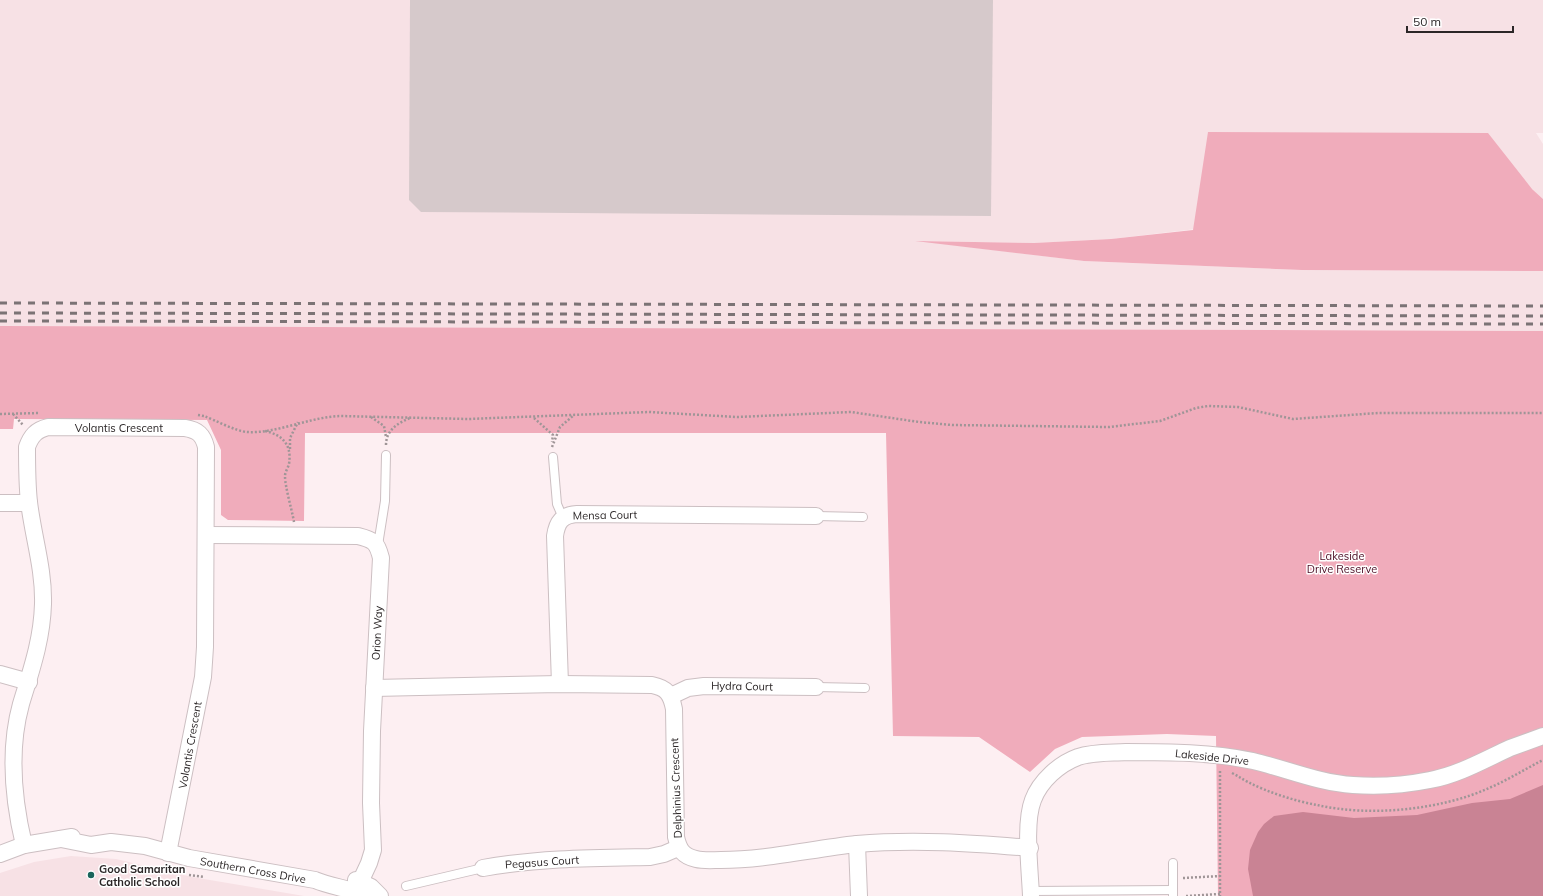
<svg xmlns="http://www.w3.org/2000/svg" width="1543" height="896" font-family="Mulish,sans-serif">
	<rect width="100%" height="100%" fill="#fdeff2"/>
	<g fill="#f7e1e5">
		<path d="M0,0H1543V133H1536L1543,144V199L1532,189L1111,239L1034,243L921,241L1084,261L1302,270L1543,271V331L0,326Z"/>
		<path d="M71,856L116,859L192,877L304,896H0V873L34,862Z"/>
	</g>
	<g fill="#f0acbb">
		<path d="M1208,132L1488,133L1532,189L1543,199V271L1302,270L1084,261L915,241L1034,243L1111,239L1193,230Z"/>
		<path d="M0,326L1543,331V896H1218L1216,736L1167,734L1082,737L1055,749L1030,772L979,737L893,736L886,433H305L304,521L228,520L221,515V450L207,420L14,419L13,429H0Z"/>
	</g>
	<path fill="#c98394" d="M1543,785V896H1253L1248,869L1250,850L1258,832L1264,824L1274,816L1303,812L1354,818L1417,815L1472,803L1510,799Z"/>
	<path fill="#d6c9cb" d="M410,0H993L991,216L421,212L409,200Z"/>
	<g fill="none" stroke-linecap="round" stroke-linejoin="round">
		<g stroke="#ccbfc2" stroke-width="10">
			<g id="lane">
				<path d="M553,457L557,504L563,518"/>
				<path d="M816,516L863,517"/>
				<path d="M378,545L385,501L386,455"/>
				<path d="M816,687L865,688"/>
				<path d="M1173,863V896"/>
				<path d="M406,886L483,868"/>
				<path d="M1031,891L1173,890"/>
			</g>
		</g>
		<g stroke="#ccbfc2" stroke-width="18">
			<g id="street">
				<path d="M0,503H29"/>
				<path d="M206,535L358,536C374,540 377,542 381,558L372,731L371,803L373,850L369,863L356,891"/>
				<path d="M0,674L29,682"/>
				<path d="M560,684L555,536C557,522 562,515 577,514L816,516"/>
				<path d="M374,688L560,684L652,685C667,688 671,694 674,709L676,837C679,850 683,856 696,859C704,861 713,860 721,860C766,860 811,849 857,844C914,839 972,843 1030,848"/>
				<path d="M671,696L688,688L704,686L816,687"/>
				<path d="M61,839L91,845L111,842L145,846L189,858L315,880C331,887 349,888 364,895"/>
				<path d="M857,844L859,896"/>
				<path d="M24,845C13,799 8,751 21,704C31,671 42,640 43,604C44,569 33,536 29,502C27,484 27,466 27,447C31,436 36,430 48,427L185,428C198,430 203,435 206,447L205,647L203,677L168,853"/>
				<path d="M0,854L24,845L72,837"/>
				<path d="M483,868C539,858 594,858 650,857L664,854L678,848"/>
				<path d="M356,880L371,887L380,896"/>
				<path d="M1031,896C1030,870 1024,823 1033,800C1040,781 1059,764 1078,757C1093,752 1110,753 1126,752C1168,752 1212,752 1253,761C1287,769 1319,783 1353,785C1378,787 1405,785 1430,780C1458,775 1484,760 1510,748C1521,744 1532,740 1543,736"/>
			</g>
		</g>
		<g stroke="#9f9597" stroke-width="2.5" stroke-dasharray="2 2" stroke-linecap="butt">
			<path d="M0,414L39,413"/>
			<path d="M13,414L23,425"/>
			<path d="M198,415L204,416C215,420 235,431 247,432C275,434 310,417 340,416L468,419L649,412L737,417L851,412L919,422L952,425L1109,427L1160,421L1196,408L1208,406L1238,407L1293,419L1378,413H1543"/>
			<path d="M371,417L384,426L386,437"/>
			<path d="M534,418L553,435L552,442"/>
			<path d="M265,431C283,435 292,445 289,464C288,468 285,472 285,476C285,487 292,510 294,522"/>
			<path d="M386,445C386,430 398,423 410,418"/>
			<path d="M552,447L560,427L574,415"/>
			<path d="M290,449V438L298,422"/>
			<path d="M1220,771V896"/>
			<path d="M1232,773C1238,776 1242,779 1248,782C1267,792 1295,801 1317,805C1369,817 1441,810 1489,788C1508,780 1525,769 1543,760"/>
			<path d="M189,875L204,877"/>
			<path d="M1183,878L1220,876"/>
			<path d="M1186,896L1220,894"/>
		</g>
		<use href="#lane" stroke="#fff" stroke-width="8"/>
		<use href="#street" stroke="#fff" stroke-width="16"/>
		<g stroke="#7b7375" stroke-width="3" stroke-dasharray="7 7" stroke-linecap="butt">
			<path d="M0,303L1543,306"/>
			<path d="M0,313L1543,316"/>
			<path d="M0,321L1543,324"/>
		</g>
	</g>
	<circle fill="#1a655c" stroke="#fff" stroke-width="1.5" cx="91" cy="875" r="4"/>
	<g text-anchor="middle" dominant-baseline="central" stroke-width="3" stroke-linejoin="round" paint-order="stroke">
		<g font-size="11" fill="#2b2627" stroke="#fff">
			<text x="119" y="428">Volantis Crescent</text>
			<text transform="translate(605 515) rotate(-1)">Mensa Court</text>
			<text transform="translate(377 633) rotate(-87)">Orion Way</text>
			<text transform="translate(742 686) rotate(1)">Hydra Court</text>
			<text transform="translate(190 745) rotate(-80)">Volantis Crescent</text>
			<text transform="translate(1212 757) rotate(6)">Lakeside Drive</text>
			<text transform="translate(676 788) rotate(-92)">Delphinius Crescent</text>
			<text transform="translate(542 862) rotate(-4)">Pegasus Court</text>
			<text transform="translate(253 870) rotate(10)">Southern Cross Drive</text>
		</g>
		<g font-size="11" fill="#4c0d24" stroke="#fff">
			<text x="1342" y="556">Lakeside<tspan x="1342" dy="13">Drive Reserve</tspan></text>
		</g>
		<g font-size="11" font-weight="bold" fill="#2b2627" stroke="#fff" text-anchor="start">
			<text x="99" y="869">Good Samaritan<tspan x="99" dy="13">Catholic School</tspan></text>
		</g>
	</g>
	<path d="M1407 26v6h106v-6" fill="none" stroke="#2b2627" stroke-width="2"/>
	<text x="1413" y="26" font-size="12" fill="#2b2627" stroke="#ffffff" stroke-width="3" paint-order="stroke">50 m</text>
</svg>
